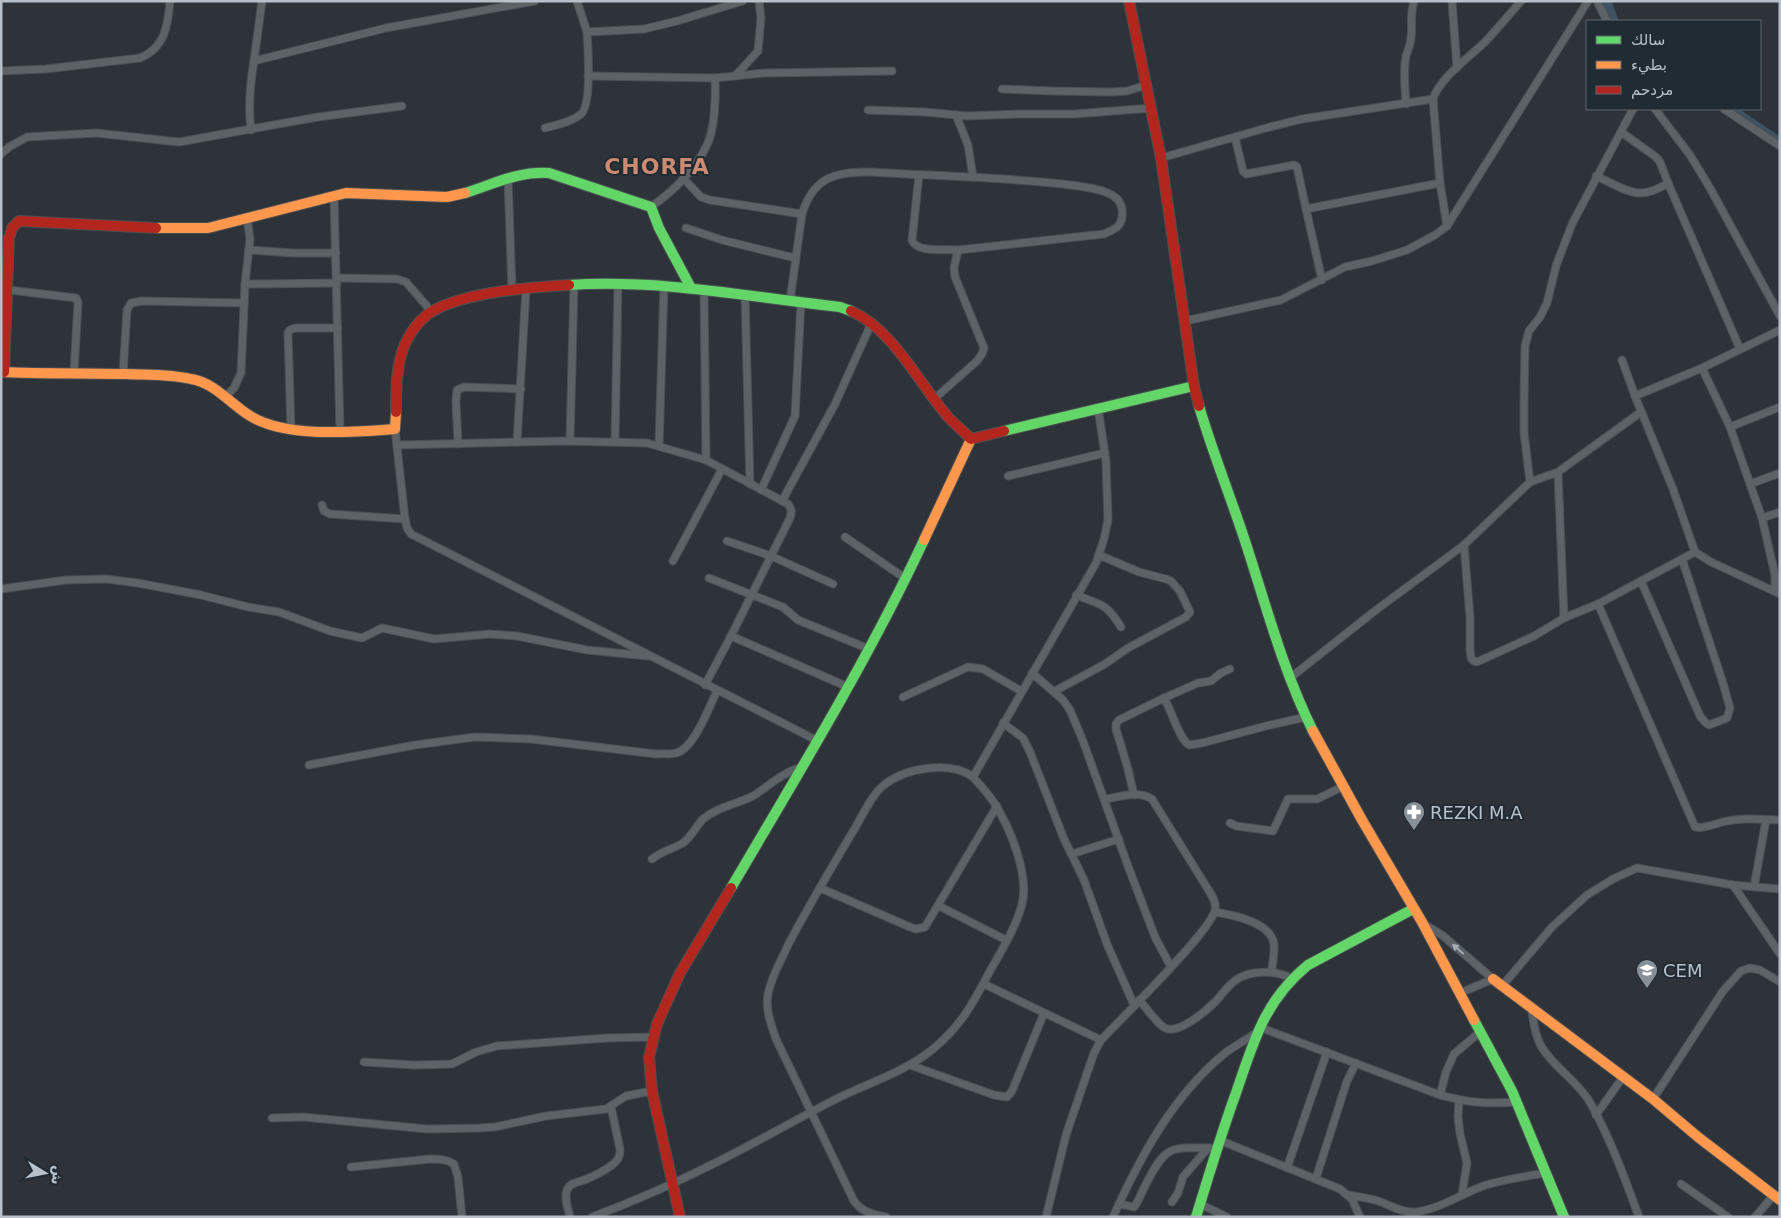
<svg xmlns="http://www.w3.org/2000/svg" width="1781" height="1218" font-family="'DejaVu Sans',Vazirmatn,sans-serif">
	<rect width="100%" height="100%" fill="#2d3339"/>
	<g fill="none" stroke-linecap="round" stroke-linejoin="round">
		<g stroke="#3e5261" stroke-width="9">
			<path d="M1607,1L1614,21"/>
			<path d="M1731,109L1780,142"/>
		</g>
		<g stroke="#4a4f54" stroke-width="9">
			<g id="street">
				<path d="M262,1L254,61L386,28L535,1"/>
				<path d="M577,1L587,32L644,29L677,21L743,1"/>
				<path d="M1452,1L1457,68"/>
				<path d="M1597,1L1607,21"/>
				<path d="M1,71L46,69L140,58C165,48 168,25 170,1"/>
				<path d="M736,75L758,51L761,18L759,1"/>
				<path d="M588,76L715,78C716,96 715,131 706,147C694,171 672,192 651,207"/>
				<path d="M715,78L764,73L892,71"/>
				<path d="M1002,89L1052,91L1111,92L1127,91L1147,85"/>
				<path d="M1406,104C1405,88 1403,71 1406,56C1408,49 1411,44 1411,37C1413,22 1409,17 1414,1"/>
				<path d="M1655,109L1690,155L1710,188L1780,316"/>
				<path d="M1724,109L1780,146"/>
				<path d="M868,110L925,112L967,116L1019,114H1074L1152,108"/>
				<path d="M956,115L968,145L973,177"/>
				<path d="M545,128C556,125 572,122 581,114C592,104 588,48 587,32"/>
				<path d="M251,130C248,107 250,84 254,61"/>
				<path d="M1621,132L1656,157L1660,162L1668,183L1740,349"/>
				<path d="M1235,137L1243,171L1246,174L1294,165L1297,167L1306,209"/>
				<path d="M1,154L9,147L27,137L96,133L179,142L318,117L402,106"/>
				<path d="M1161,158L1266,128L1302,119L1433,99"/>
				<path d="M919,175L912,240C916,253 945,249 958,250"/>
				<path d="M1596,176C1626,189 1637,203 1668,183"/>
				<path d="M508,178L512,290"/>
				<path d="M683,178L701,197L710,200L802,214"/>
				<path d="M334,196L340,431"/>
				<path d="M247,217L250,239L245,284L337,283"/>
				<path d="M1447,226L1440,183L1433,99C1440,78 1468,58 1485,42C1497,29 1509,15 1521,1"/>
				<path d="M686,228L722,240L795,258"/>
				<path d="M250,250L293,253H336"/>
				<path d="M337,278L397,279L406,282L431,311"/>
				<path d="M1322,280L1306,209L1440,183"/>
				<path d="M1,289L76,298L78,302L74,373"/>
				<path d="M704,290L706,460"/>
				<path d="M745,295L750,484"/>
				<path d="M790,301L802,214C813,178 835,171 870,172C934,176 999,177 1063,184C1077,186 1104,188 1115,197C1121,201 1123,210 1122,217C1121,228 1112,230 1104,234L958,250L954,268L955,277L984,348L982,354L977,361L934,399"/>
				<path d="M1185,321L1281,300L1345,267L1372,261L1407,250L1435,235L1447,226L1588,1"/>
				<path d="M1622,360L1635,396L1673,489L1695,552L1711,562L1780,594"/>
				<path d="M1702,368L1730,427L1762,518L1775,575V590"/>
				<path d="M123,374L127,310L131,303L142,301L244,303"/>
				<path d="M1635,396L1702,368L1780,330"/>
				<path d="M225,397L234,388L241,373L245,284"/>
				<path d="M1730,427L1780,407"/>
				<path d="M395,429L405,519L407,528L411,534L818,741"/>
				<path d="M291,430L288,333L290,330L295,328H338"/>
				<path d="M570,441L574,285"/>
				<path d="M615,441L618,284"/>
				<path d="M517,442L526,289"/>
				<path d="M458,444L456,402L457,390L464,387L521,389"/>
				<path d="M397,445L563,441L647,443L706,460L788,504C792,509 792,512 790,518L731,636L705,685"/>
				<path d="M659,445L664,285"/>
				<path d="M1558,472L1564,618"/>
				<path d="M1008,476L1105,453"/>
				<path d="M1530,482L1524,433V401L1525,346L1529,331L1540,317L1547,303L1556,266L1572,224L1633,109"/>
				<path d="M1750,484L1780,473"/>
				<path d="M761,490L795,416L801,302"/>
				<path d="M782,501L835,404L872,322"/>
				<path d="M322,505L324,511L330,514L405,519"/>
				<path d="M1762,518L1780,512"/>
				<path d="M845,537L906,579"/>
				<path d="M727,541L771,556L833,584"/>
				<path d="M1464,545L1470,617V649L1471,658L1474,661L1477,662L1534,636L1564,618L1598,604L1695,552"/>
				<path d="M673,561L722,469"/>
				<path d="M709,578L783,607L798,620L869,649"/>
				<path d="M1641,581L1700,716L1705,722L1709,725L1727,718L1730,708L1722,680L1682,559"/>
				<path d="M1,589L66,580L106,579L138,583L201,595L248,607L279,612L330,631L362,638L382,628L434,639L490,634L517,636L587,650L648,656"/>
				<path d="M1076,595C1102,605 1106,603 1121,627"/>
				<path d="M1598,604L1695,827C1703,829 1711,825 1719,823C1738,817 1760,819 1780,820"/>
				<path d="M731,636L848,687"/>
				<path d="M1032,673L1063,700L1070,710L1083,741L1128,866L1155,937L1171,967"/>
				<path d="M1290,678L1376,610L1464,545L1530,482L1558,472L1641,412"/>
				<path d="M1055,691L1105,664L1128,648L1186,617L1190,612L1180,591L1171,581L1166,579L1139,572L1099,555"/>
				<path d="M903,697L968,667L983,669L1021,691"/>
				<path d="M1164,698L1198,683L1211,681L1221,673L1230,669"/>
				<path d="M1003,723L1023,738L1030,752L1064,839L1084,880L1107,944L1134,1005"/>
				<path d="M309,765L415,745L475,737L531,739L656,754C662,753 670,755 676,753C694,749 709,707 717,691"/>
				<path d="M1134,795L1128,769L1116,729V724L1119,720L1164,698C1171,709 1179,739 1189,745L1202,743L1270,725L1306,717"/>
				<path d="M1230,823L1236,826L1273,831L1288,799H1317L1344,786"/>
				<path d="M1072,854L1119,839"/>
				<path d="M652,859C664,850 673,849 683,843C692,836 696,826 703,819C717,807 737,804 753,796C769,786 784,771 803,767"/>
				<path d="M1733,885L1780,954"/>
				<path d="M1754,887L1766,820"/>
				<path d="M820,888L910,927L916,929L925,927L997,806"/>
				<path d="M939,906L1006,940"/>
				<path d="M1215,912C1233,915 1271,922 1274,944C1275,953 1272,963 1272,972"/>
				<path d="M1424,924L1442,935L1493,979L1460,993"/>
				<path d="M984,984L1101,1040"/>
				<path d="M1502,986L1552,927L1587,895L1613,879L1637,868L1733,885L1780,889"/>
				<path d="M1139,1000C1146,1007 1157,1024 1165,1028C1178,1035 1206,1011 1215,1002C1222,995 1227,986 1236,980C1250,970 1276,970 1291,978"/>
				<path d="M1532,1009C1533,1021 1535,1035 1541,1046C1553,1067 1578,1081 1591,1104C1611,1140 1625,1179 1639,1217"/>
				<path d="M1259,1027L1440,1095C1470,1103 1486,1104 1517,1102"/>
				<path d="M364,1062L415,1065L452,1064L476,1052L497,1046L607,1038L653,1037"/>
				<path d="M910,1065L994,1095L1007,1097L1012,1091L1044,1013"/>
				<path d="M1440,1095L1446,1072L1454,1054L1480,1032"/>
				<path d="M1653,1099L1723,991L1741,971L1750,968L1760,970L1780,982"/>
				<path d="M1459,1100L1458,1117L1460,1134L1467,1163L1462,1195"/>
				<path d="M1596,1115L1623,1077"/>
				<path d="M272,1118L303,1117L427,1129L479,1128L495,1127L546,1116L606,1109L626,1096L652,1091"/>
				<path d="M1219,1140L1340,1189L1352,1199L1360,1217"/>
				<path d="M351,1167L430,1159C439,1159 446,1159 454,1164L458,1177L462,1217"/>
				<path d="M1287,1168L1327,1052"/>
				<path d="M1316,1178L1347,1081L1356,1063"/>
				<path d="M1681,1184L1728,1217"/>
				<path d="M1348,1195C1358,1197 1369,1198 1378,1201C1390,1205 1402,1213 1415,1212C1441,1209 1462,1193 1486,1185C1506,1179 1526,1176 1546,1173"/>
				<path d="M1172,1202L1178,1193L1183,1177L1208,1148"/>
				<path d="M1119,1204L1134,1207C1139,1201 1141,1193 1145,1186C1167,1142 1171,1148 1216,1148"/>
				<path d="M1200,1204L1227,1217"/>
				<path d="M570,1217C568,1209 564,1197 567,1190C570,1182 580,1182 587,1179C596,1175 611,1168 617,1160C620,1157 620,1153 620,1149L611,1107"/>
				<path d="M592,1217C632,1202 671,1185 709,1166C752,1145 793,1121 836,1099C868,1083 905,1072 933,1049C962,1025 973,1003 990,971C1001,952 1020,920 1023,899C1027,871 1011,830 996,806C990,795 981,786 973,777"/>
				<path d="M886,1217C872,1214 862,1212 854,1201L776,1039C771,1024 765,1009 768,994C771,977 781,961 788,945C808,907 830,870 852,833C861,819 871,795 884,785C905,768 950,760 973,777L1096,563L1104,539L1108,520L1106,461L1098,408"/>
				<path d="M1046,1217L1066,1135L1094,1053L1101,1040C1120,1020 1212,930 1215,910C1217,901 1210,893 1206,886L1152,799C1138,790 1120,797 1105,799"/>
				<path d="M1113,1217C1140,1157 1173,1096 1224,1054C1234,1046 1246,1040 1256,1033"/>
				<path d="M1755,1217L1774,1195"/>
			</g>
		</g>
		<g stroke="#4a4f54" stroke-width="12">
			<g id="fast">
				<path d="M465,193C494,184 518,171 549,173L651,207L659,228L691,288"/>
				<path d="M569,285C661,279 750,297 840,307L851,311"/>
				<path d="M1199,406C1213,454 1232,500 1247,547C1267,609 1284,673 1313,731"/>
				<path d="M1004,431L1194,386"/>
				<path d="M731,888C798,774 868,660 924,540"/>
				<path d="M1474,1020L1512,1091L1564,1217"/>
				<path d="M1196,1217C1209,1175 1221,1134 1236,1093C1254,1041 1264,1001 1308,965L1413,909"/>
			</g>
		</g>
		<g stroke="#4a4f54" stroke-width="12">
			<g id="slow">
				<path d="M156,228H208L346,193L447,197L465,193"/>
				<path d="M1,372C43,374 85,373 127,374C148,375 170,374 191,379C216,383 231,405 252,417C288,438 354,432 395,429L396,412"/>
				<path d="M924,540L971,439"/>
				<path d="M1313,731L1362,820L1422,922L1474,1020"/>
				<path d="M1493,979L1653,1099L1698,1137L1780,1200"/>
			</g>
		</g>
		<g stroke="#4a4f54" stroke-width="12">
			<g id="jam">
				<path d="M1129,1L1161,158L1194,386L1199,406"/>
				<path d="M851,311C893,329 919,384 949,418C956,425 964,432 971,439L1004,431"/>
				<path d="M4,372L9,238L12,228L19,221L156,228"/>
				<path d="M396,412C396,390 396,365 405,344C410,333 418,322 428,314C460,292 530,287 569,285"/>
				<path d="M680,1217L652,1091L649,1057L657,1024L680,973L731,888"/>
			</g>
		</g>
		<use href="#street" stroke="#5d6267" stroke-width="7"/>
		<use href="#fast" stroke="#63d668" stroke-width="10"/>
		<use href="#slow" stroke="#ff974d" stroke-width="10"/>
		<use href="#jam" stroke="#b3261e" stroke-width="10"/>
	</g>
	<defs><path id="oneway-solid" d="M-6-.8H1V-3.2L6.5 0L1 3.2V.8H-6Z" transform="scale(1.25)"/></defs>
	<use fill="#a6aeb5" href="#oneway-solid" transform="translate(1458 949) rotate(-139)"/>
	<defs>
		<g id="pharmacy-pin" transform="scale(1.125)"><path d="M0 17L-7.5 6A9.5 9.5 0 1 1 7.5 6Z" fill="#878f97" stroke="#202b33"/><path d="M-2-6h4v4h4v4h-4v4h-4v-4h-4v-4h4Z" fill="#fff"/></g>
		<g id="school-pin" transform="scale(1.125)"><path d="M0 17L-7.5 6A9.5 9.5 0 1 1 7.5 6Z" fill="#878f97" stroke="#202b33"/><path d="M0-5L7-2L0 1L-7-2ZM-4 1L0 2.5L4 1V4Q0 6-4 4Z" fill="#fff"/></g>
	</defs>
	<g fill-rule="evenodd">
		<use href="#pharmacy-pin" x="1414" y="812"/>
		<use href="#school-pin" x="1647" y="970"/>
	</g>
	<g text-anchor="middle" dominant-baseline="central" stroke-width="4" stroke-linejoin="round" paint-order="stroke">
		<g font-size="18" fill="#b8c1c9" stroke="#202b33" text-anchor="start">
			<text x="1430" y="812">REZKI M.A</text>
			<text x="1663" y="970">CEM</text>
		</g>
		<g font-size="22" font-weight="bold" letter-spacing="1" fill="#cc8b70" stroke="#202b33">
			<text x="657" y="166">CHORFA</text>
		</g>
	</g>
	<rect width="1781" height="1218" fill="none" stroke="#b8c1c9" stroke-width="5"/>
	<rect x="1586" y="20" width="175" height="90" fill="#202b33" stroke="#5d676f"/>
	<rect x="1596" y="36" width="25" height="8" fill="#63d668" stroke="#5d676f"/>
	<text x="1631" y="45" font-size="15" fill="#b8c1c9">سالك</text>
	<rect x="1596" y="61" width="25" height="8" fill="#ff974d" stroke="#5d676f"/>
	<text x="1631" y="70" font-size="15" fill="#b8c1c9">بطيء</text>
	<rect x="1596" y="86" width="25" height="8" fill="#b3261e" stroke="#5d676f"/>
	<text x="1631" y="95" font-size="15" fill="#b8c1c9">مزدحم</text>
	<g transform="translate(45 1173) rotate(100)" stroke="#202b33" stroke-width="4" paint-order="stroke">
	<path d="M0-4L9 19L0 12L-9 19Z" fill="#b8c1c9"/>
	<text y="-8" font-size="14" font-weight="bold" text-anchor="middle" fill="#b8c1c9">ش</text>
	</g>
</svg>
